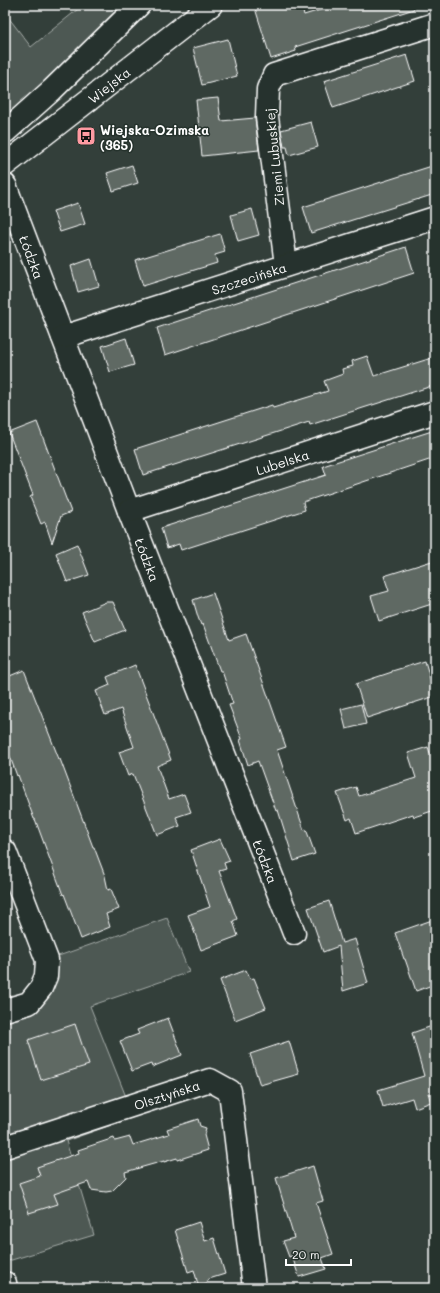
<svg xmlns="http://www.w3.org/2000/svg" width="440" height="1293" font-family="Mali,sans-serif">
	<rect width="100%" height="100%" fill="#333f3a"/>
	<filter id="ink" filterUnits="userSpaceOnUse"><feTurbulence type="fractalNoise" baseFrequency=".025" numOctaves="2"/><feDisplacementMap in="SourceGraphic" scale="8" xChannelSelector="R" yChannelSelector="G"/><feConvolveMatrix kernelMatrix="1 2 1 2 8 2 1 2 1" color-interpolation-filters="sRGB"/></filter>
	<g filter="url(#ink)">
		<g fill="#4d5853" stroke="#a6aca9">
			<path d="M83,5H139L5,132V13L31,47Z"/>
			<path d="M167,918L189,972L90,1006L134,1117L66,1141L94,1235L5,1262V1010L29,1003L47,960Z"/>
		</g>
		<g fill="#5f6964" stroke="#fff">
			<path d="M254,5H301L304,15L336,5H414V9L295,47L296,51L271,59Z"/>
			<path d="M228,39L237,76L202,85L193,48Z"/>
			<path d="M407,55L415,81L333,108L324,81Z"/>
			<path d="M218,98L221,121L255,118L259,150L202,156L196,100Z"/>
			<path d="M311,122L318,147L289,155L287,147H284L281,130Z"/>
			<path d="M132,165L138,183L113,191L107,173Z"/>
			<path d="M435,165V194L311,233L303,207Z"/>
			<path d="M78,203L85,224L60,232L53,211Z"/>
			<path d="M252,209L259,235L238,241L231,215Z"/>
			<path d="M220,234L225,252L215,255L217,263L143,286L135,260Z"/>
			<path d="M406,247L414,273L165,355L157,328Z"/>
			<path d="M91,259L99,286L78,292L71,266Z"/>
			<path d="M126,338L134,365L110,372L102,346Z"/>
			<path d="M367,356L374,376L435,357V385L310,425L309,422L143,475L135,449L272,405L273,408L328,391L324,381L343,374L342,369L353,366L352,361Z"/>
			<path d="M37,422L71,512L61,516L52,543L45,522L41,524L30,497L33,495L9,433Z"/>
			<path d="M435,430V458L303,502L305,510L181,550L179,544L167,548L161,528L326,475L323,466Z"/>
			<path d="M77,544L89,575L67,582L56,553Z"/>
			<path d="M435,560V603L379,621L371,596L389,591L384,576Z"/>
			<path d="M213,593L229,640L246,634L286,747L277,750L304,830L306,829L315,854L294,861L278,810L276,811L258,761L248,765L240,740L242,739L229,705L233,704L222,671H220L203,624L201,625L198,617L193,600Z"/>
			<path d="M106,602H113L125,630L95,642L82,612Z"/>
			<path d="M425,661L435,696L367,718L356,684L392,672V671Z"/>
			<path d="M135,665L171,760L157,766L169,799L184,794L191,812L176,817L180,826L157,835L133,774L128,776L119,752L134,747L121,709L105,715L96,691L110,685L107,677Z"/>
			<path d="M24,670L59,759H60L93,847H94L105,876L108,890L111,889L119,909L106,914L110,927L81,939L64,894L63,895L35,819H34L18,775L17,776L5,743V678Z"/>
			<path d="M361,704L366,724L346,729L341,709Z"/>
			<path d="M428,747L435,768V810L414,817L413,814L356,833L351,818L347,820L337,793L356,787L359,796L416,778L408,753Z"/>
			<path d="M220,839L230,861L224,863L226,869L219,871L237,919L233,921L238,936L201,950L188,915L210,907L191,850Z"/>
			<path d="M329,901L342,943L355,939L368,983L343,991L339,946L323,952L308,908Z"/>
			<path d="M435,919V984L416,991L405,959H404L395,933Z"/>
			<path d="M246,970L250,979L254,978L266,1008L235,1020L220,980Z"/>
			<path d="M168,1018L182,1055L152,1067L151,1064L132,1071L120,1041L139,1034L137,1030Z"/>
			<path d="M75,1024L89,1065L41,1080L28,1040Z"/>
			<path d="M432,1026L435,1036V1095H430L429,1093H428L431,1102L415,1108L412,1098L383,1107L378,1090L424,1076L412,1033Z"/>
			<path d="M289,1041L299,1074L260,1085L250,1054Z"/>
			<path d="M198,1119L200,1126L206,1128L204,1135L208,1150L177,1160V1158L164,1162V1161L125,1172L126,1177L112,1191L106,1192L91,1190L88,1182L54,1194L58,1204L29,1213L19,1183L40,1176L37,1167L79,1153L78,1150L114,1138L115,1141L130,1137L133,1145L169,1134L167,1129Z"/>
			<path d="M313,1166L323,1201L316,1203L333,1254L322,1258L326,1269L299,1277L292,1256L289,1257L283,1241L294,1238L276,1178Z"/>
			<path d="M199,1222L205,1241L214,1238L225,1274L209,1279L203,1288H199L194,1270L188,1272L175,1230Z"/>
		</g>
		<g fill="none" stroke-linecap="round" stroke-linejoin="round">
			<g stroke="#fff" stroke-width="25">
				<g id="minor">
					<path id="s1" d="M5,185L129,511L294,933"/>
					<path d="M286,265L267,117L268,89L274,75L435,24"/>
					<path id="s2" d="M63,337L435,218"/>
					<path id="s3" d="M129,511L435,412"/>
					<path d="M5,851L47,960L46,976L41,988L29,1003L5,1010"/>
					<path id="s4" d="M5,1147L210,1080L230,1091L254,1288"/>
					<path d="M5,1283L6,1288"/>
				</g>
			</g>
			<g stroke="#fff" stroke-width="25">
				<g id="tertiary">
					<path d="M5,132L52,90L139,5"/>
					<path id="s5" d="M5,165L211,5"/>
				</g>
			</g>
			<use href="#minor" stroke="#26332d" stroke-width="22"/>
			<use href="#tertiary" stroke="#26332d" stroke-width="22"/>
		</g>
	</g>
	<defs>
		<g id="bus-square" transform="scale(1)"><rect x="-9" y="-9" width="18" height="18" rx="4" fill="#ff9aa2" stroke="#26332d"/><path d="M-5-6H5V4H4V6H2V4H-2V6H-4V4H-5ZM-3.5-4V0h7V-4ZM-3.5 1.2v1.5H-2V1.2ZM2 1.2v1.5H3.5V1.2Z" fill="#111"/></g>
	</defs>
	<g fill-rule="evenodd">
		<use href="#bus-square" x="86" y="136"/>
	</g>
	<g text-anchor="middle" dominant-baseline="central" stroke-width="3" stroke-linejoin="round" paint-order="stroke">
		<g font-size="13" fill="#fff" stroke="#26332d">
			<text stroke="none"><textPath href="#s5" startOffset="131">Wiejska</textPath></text>
			<text transform="translate(274 157) rotate(-96)">Ziemi Lubuskiej</text>
			<text stroke="none"><textPath href="#s1" startOffset="77">Łódzka</textPath></text>
			<text stroke="none"><textPath href="#s2" startOffset="195">Szczecińska</textPath></text>
			<text stroke="none"><textPath href="#s3" startOffset="161">Lubelska</textPath></text>
			<text stroke="none"><textPath href="#s1" startOffset="401">Łódzka</textPath></text>
			<text stroke="none"><textPath href="#s1" startOffset="725">Łódzka</textPath></text>
			<text stroke="none"><textPath href="#s4" startOffset="170">Olsztyńska</textPath></text>
		</g>
		<g font-size="13" font-weight="bold" fill="#fff" stroke="#26332d" text-anchor="start">
			<text x="100" y="129">Wiejska-Ozimska<tspan x="100" dy="15">(365)</tspan></text>
		</g>
	</g>
	<rect width="440" height="1293" fill="none" stroke="#26332d" stroke-width="20"/>
	<rect x="10" y="10" width="420" height="1273" fill="none" stroke="#fff" stroke-width="1.5" filter="url(#ink)"/>
	<path d="M286 1259v6h65v-6" fill="none" stroke="#ffffff" stroke-width="2"/>
	<text x="292" y="1259" font-size="12" fill="#ffffff" stroke="#26332d" stroke-width="3" paint-order="stroke">20 m</text>
</svg>
